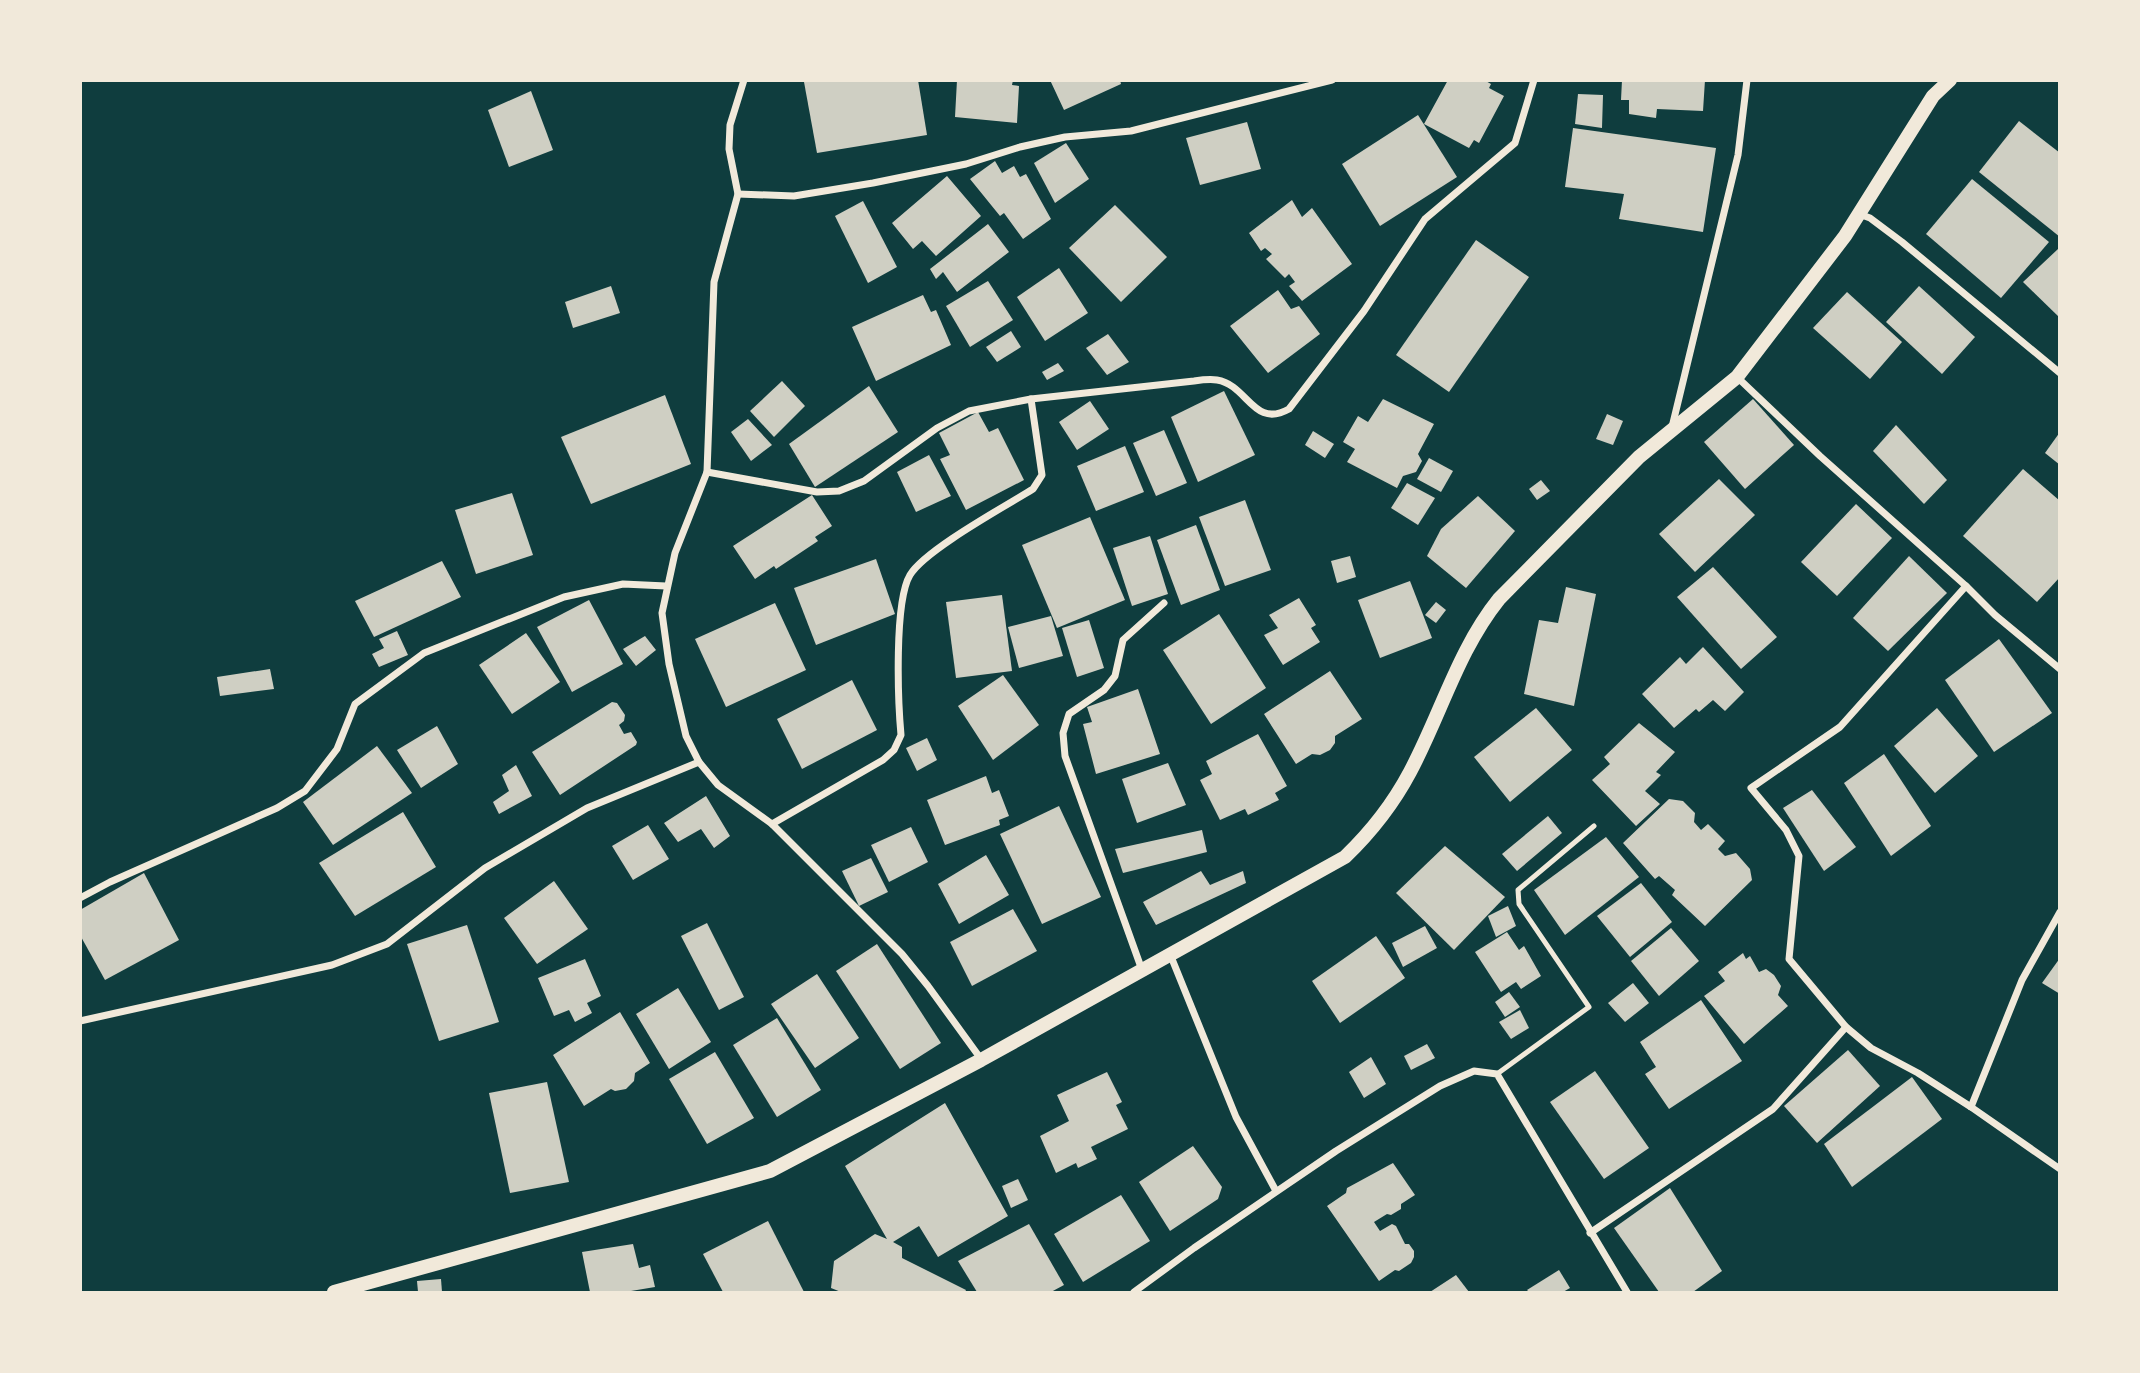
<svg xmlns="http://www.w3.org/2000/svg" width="2140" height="1373" font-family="'Alegreya Sans',sans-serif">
	<rect width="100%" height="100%" fill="#0f3d3e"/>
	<g fill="#cfcfc3">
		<path d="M814,80H918L927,135L817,153L804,82Z"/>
		<path d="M957,80H1013L1012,85L1019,86L1017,123L955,117Z"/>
		<path d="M1050,80H1120L1121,84L1064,110Z"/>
		<path d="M1448,80H1484L1491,84L1489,88L1504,96L1479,143L1474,140L1469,148L1424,124Z"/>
		<path d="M1622,80H1705L1703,111L1657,109L1656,118L1629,114V100H1621Z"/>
		<path d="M531,91L553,150L509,167L488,110Z"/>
		<path d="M1578,94L1603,95L1602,128L1575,124Z"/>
		<path d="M1418,115L1457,177L1380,226L1342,164Z"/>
		<path d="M2019,121L2060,153V237L1979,172Z"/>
		<path d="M1247,122L1261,169L1200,185L1186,138Z"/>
		<path d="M1573,128L1716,148L1703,232L1619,219L1624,194L1565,187Z"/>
		<path d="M1066,143L1089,179L1055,203L1034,163Z"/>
		<path d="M995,161L1002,173L1014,166L1020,177L1026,174L1051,219L1023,239L1004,213L1000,216L970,179Z"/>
		<path d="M947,176L981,216L936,256L922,241L913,249L892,223Z"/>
		<path d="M1972,179L2049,242L2001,298L1926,234Z"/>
		<path d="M1292,200L1302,217L1312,208L1352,264L1302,301L1289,286L1295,282L1289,274L1285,278L1266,259L1272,254L1265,248L1261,251L1249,233Z"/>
		<path d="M863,201L897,267L868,283L835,216Z"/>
		<path d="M1115,205L1167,257L1121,302L1069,248Z"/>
		<path d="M988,224L1009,252L957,292L943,272L936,279L930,269Z"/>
		<path d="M1476,240L1529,277L1449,392L1396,355Z"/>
		<path d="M2058,249L2060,251V318L2023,282Z"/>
		<path d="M1059,268L1088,313L1045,341L1017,297Z"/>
		<path d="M988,281L1013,320L970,347L946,306Z"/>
		<path d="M611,286L620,313L573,328L565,302Z"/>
		<path d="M1919,286L1975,337L1942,374L1886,322Z"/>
		<path d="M1278,290L1291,309L1299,306L1320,334L1268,373L1230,326Z"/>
		<path d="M1847,292L1902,342L1870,379L1813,328Z"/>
		<path d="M923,295L931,312L936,310L951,345L876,381L852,327Z"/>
		<path d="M1011,331L1021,347L997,362L986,347Z"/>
		<path d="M1108,334L1129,362L1107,375L1086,348Z"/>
		<path d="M1058,363L1064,371L1047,380L1042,372Z"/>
		<path d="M782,381L805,406L774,437L750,411Z"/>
		<path d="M869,386L898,432L815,487L789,444Z"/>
		<path d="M1224,391L1255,455L1198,482L1171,417Z"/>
		<path d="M665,395L691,464L591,504L561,437Z"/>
		<path d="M1383,399L1434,424L1418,454L1422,461L1416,472L1403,476L1397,488L1347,462L1355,449L1343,442L1358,416L1368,422Z"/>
		<path d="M1753,399L1794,445L1745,489L1704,442Z"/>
		<path d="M1090,401L1109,429L1077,450L1059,422Z"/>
		<path d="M978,412L989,432L998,428L1024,480L966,510L940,459L950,455L939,433Z"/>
		<path d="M1607,414L1623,421L1613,445L1596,439Z"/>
		<path d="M748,419L772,445L751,461L731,432Z"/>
		<path d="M1896,425L1947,480L1924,504L1873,451Z"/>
		<path d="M1164,430L1187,483L1156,496L1133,443Z"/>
		<path d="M1313,431L1334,444L1325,458L1305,445Z"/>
		<path d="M2060,432V465L2045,453Z"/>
		<path d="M1125,446L1144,492L1096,511L1077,466Z"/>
		<path d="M929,455L951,496L916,512L897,472Z"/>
		<path d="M1429,458L1453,471L1441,492L1417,479Z"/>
		<path d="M2023,469L2060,501V577L2037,602L1963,536Z"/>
		<path d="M1719,479L1755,515L1695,572L1659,534Z"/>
		<path d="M1541,480L1550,491L1537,500L1529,489Z"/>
		<path d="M1407,483L1435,498L1418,525L1391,508Z"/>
		<path d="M512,493L533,555L476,574L455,510Z"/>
		<path d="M812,495L832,526L815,537L818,541L776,569L774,566L755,579L733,546Z"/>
		<path d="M1478,496L1515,531L1466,588L1427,556L1441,529Z"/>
		<path d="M1245,500L1271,570L1225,586L1199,517Z"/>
		<path d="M1856,504L1892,538L1837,596L1801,562Z"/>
		<path d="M1090,517L1125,600L1057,628L1022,545Z"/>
		<path d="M1196,525L1220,590L1181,605L1157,540Z"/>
		<path d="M1150,536L1168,594L1132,606L1113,548Z"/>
		<path d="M1350,556L1356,577L1337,583L1331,561Z"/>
		<path d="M1909,556L1947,593L1888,651L1853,618Z"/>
		<path d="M876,559L895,614L816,645L794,588Z"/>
		<path d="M442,561L461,597L374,637L355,601Z"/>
		<path d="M1713,567L1777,637L1741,669L1677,597Z"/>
		<path d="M1410,581L1432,638L1380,658L1358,600Z"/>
		<path d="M1566,587L1596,594L1574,706L1524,694L1539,620L1558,623Z"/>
		<path d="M1002,595L1012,671L956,678L946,602Z"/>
		<path d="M1299,598L1316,625L1311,628L1320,642L1283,665L1264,635L1278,628L1269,615Z"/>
		<path d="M589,600L623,664L572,692L537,627Z"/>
		<path d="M1436,602L1446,610L1436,623L1425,615Z"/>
		<path d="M775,603L806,670L726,707L695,639Z"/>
		<path d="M1219,614L1266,688L1211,724L1163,650Z"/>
		<path d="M1051,616L1063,656L1019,668L1008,627Z"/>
		<path d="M1089,620L1104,668L1077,677L1062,628Z"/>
		<path d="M397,631L408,655L379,667L372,654L384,648L379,639Z"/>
		<path d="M526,633L560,682L512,714L479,665Z"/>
		<path d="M645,636L656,650L636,666L623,649Z"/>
		<path d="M1999,639L2052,713L1994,752L1945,680Z"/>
		<path d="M1703,647L1744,692L1725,711L1713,700L1699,712L1696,709L1674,728L1642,694L1680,657L1686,664Z"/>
		<path d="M270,669L274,689L220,696L217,677Z"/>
		<path d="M1330,671L1362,719L1335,736V743L1330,750L1320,755L1312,754L1296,764L1264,714Z"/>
		<path d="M1003,675L1039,725L993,760L958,706Z"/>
		<path d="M852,680L877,730L802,769L777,719Z"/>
		<path d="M1138,689L1160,754L1096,774L1083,724L1092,722L1087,707Z"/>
		<path d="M612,702L617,703L625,715L624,721L619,725L624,734L631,732L637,742L636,745L560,795L532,752Z"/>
		<path d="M1536,708L1572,750L1510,802L1474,757Z"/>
		<path d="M1937,708L1978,756L1935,793L1894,746Z"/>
		<path d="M1639,723L1675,752L1656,772L1661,775L1645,791L1660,804L1636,826L1592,780L1610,764L1604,757Z"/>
		<path d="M437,726L458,764L421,788L397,750Z"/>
		<path d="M1258,734L1287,786L1275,793L1279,800L1248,815L1245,809L1220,820L1200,780L1212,774L1206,761Z"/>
		<path d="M927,738L937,760L917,771L906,748Z"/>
		<path d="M377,746L412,793L333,845L303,802Z"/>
		<path d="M1884,754L1931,826L1891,856L1844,783Z"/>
		<path d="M1168,763L1186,805L1137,823L1122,779Z"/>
		<path d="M516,765L532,796L499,814L493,802L509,791L502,775Z"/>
		<path d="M986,776L992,793L999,790L1009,816L999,820L1000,825L945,845L927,800Z"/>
		<path d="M1812,790L1856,847L1824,871L1783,808Z"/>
		<path d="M706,796L730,836L714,848L701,829L678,842L664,823Z"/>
		<path d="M1669,799L1683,801L1695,813L1694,822L1701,830L1708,824L1725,841L1718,849L1725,856L1736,853L1750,869L1752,880L1705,926L1672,895L1675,890L1659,876L1655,879L1623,843Z"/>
		<path d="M1059,806L1101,897L1042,924L1000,834Z"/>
		<path d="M403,812L436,867L355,916L319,863Z"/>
		<path d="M1548,816L1562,833L1517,871L1502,854Z"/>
		<path d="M648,825L669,859L633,880L612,846Z"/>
		<path d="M911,827L928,862L889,882L871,845Z"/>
		<path d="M1202,830L1207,852L1123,873L1115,849Z"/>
		<path d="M1606,837L1639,877L1565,935L1534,890Z"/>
		<path d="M1445,846L1505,897L1454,950L1396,893Z"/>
		<path d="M986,855L1009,895L959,924L938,884Z"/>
		<path d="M871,858L888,892L859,906L842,871Z"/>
		<path d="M1201,871L1210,885L1243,871L1246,883L1156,925L1143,902Z"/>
		<path d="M144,873L179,940L105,980L80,935V910Z"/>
		<path d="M554,881L588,929L537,964L504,918Z"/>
		<path d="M1641,883L1672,922L1630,957L1597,916Z"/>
		<path d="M1508,906L1516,926L1496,937L1488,916Z"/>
		<path d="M1013,909L1037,951L972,986L950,942Z"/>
		<path d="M707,923L744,997L719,1010L681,936Z"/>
		<path d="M467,925L499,1022L439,1041L407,944Z"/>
		<path d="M1425,926L1437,948L1403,967L1392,943Z"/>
		<path d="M1671,928L1699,961L1659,996L1631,961Z"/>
		<path d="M1507,932L1519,950L1524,946L1541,976L1521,989L1516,982L1501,992L1475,952Z"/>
		<path d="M1376,936L1405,978L1340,1023L1312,981Z"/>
		<path d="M877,944L941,1043L900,1069L836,971Z"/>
		<path d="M1743,953L1746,959L1750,956L1759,972L1766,969L1774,975L1781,986L1778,995L1788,1006L1744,1044L1704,996L1725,981L1718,972Z"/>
		<path d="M2060,958V994L2042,983Z"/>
		<path d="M585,959L601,996L587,1003L592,1013L575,1022L569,1010L554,1016L538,978Z"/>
		<path d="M817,974L859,1038L815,1068L771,1004Z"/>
		<path d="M1633,983L1649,1003L1625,1022L1608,1003Z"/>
		<path d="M678,988L711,1042L669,1069L636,1014Z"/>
		<path d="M1509,992L1520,1007L1505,1017L1495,1002Z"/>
		<path d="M1701,1000L1742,1061L1669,1109L1645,1074L1656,1067L1640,1042Z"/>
		<path d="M1520,1010L1529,1028L1511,1039L1499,1022Z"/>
		<path d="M620,1012L650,1063L635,1073L634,1081L626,1089L615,1091L611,1089L584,1106L553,1055Z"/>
		<path d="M777,1018L821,1090L777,1117L733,1045Z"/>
		<path d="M1427,1044L1435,1058L1411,1070L1404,1056Z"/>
		<path d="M1848,1050L1880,1086L1817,1143L1784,1106Z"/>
		<path d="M715,1052L754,1118L707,1144L669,1079Z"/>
		<path d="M1371,1057L1386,1084L1364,1098L1349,1072Z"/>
		<path d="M1595,1071L1649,1148L1604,1179L1550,1102Z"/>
		<path d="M1107,1072L1122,1102L1116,1105L1128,1129L1091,1147L1097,1159L1078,1168L1076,1163L1056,1173L1040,1136L1069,1121L1057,1095Z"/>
		<path d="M1912,1077L1942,1119L1852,1187L1824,1144Z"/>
		<path d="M547,1082L569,1182L510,1193L489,1093Z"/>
		<path d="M945,1103L1008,1216L938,1257L919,1226L893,1242L902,1247V1258L966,1290L965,1292H841L831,1288L834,1261L875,1234L887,1239L845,1166Z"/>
		<path d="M1193,1146L1222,1187L1218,1199L1170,1231L1139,1182Z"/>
		<path d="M1393,1163L1415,1195L1401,1204V1209L1391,1215L1387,1214L1374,1222L1380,1231L1392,1224L1396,1226L1405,1244H1409L1414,1251V1257L1411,1263L1399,1271L1395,1270L1379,1281L1327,1206L1346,1193L1347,1188Z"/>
		<path d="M1018,1179L1028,1200L1011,1208L1002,1186Z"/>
		<path d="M1670,1188L1722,1271L1693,1292H1659L1614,1228Z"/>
		<path d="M1121,1195L1150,1241L1083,1282L1054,1234Z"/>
		<path d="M768,1221L804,1292H723L703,1254Z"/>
		<path d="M1029,1224L1064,1285L1051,1292H977L958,1261Z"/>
		<path d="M633,1244L639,1268L650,1265L655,1287L625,1292H590L582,1252Z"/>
		<path d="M1559,1270L1570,1288L1563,1292H1529L1527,1290Z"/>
		<path d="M1456,1275L1469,1292H1430Z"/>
		<path d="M441,1279L442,1292H418L417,1281Z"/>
	</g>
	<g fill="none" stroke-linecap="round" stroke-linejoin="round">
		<path stroke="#f1e9da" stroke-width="5" d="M1497,1074L1589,1007L1519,904L1518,890L1594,826"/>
		<g stroke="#f1e9da" stroke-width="7">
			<path d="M744,80L730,125L729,149L738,194L714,282L707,472L675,553L662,613L669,664L686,736L699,762L718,785L772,824L902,954L928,986L981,1059"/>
			<path d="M738,194L794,196L873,183L966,164L1020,147L1065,137L1131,131L1332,80"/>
			<path d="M1859,214L1870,218L1902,242L2060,373"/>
			<path d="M1737,377L1820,456L1966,586L1995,615L2060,669"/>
			<path d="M1672,427L1738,155L1747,80"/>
			<path d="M707,472L817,492L839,491L864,481L937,428L969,411L1031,399L1194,381C1201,380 1210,379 1217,380C1248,385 1253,429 1289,409L1364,311L1425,219L1515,143L1534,80"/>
			<path d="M1966,586L1840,727L1751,788L1786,830L1799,856L1789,959L1846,1027L1871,1048L1918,1073L1971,1107L2060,1169"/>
			<path d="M772,824L883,760L894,750L901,735C898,702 894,602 910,575C925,550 1004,507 1033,489L1042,475L1031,399"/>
			<path d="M80,898L110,882L277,808L305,791L337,749L355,704L424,653L564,597L623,584L666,586"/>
			<path d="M1170,954L1236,1117L1276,1191"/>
			<path d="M1142,970L1065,756L1063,733L1069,714L1104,690L1115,676L1123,640L1164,603"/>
			<path d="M80,1021L332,965L387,944L485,868L587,808L699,762"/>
			<path d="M1971,1107L2022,980L2060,912"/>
			<path d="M1590,1233L1773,1109L1846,1027"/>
			<path d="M1134,1292L1194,1248L1336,1151L1440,1086L1474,1071L1497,1074L1627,1292"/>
		</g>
		<path stroke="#f1e9da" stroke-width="14" d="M334,1292L770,1171L981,1060L1345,857C1371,832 1393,804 1410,772C1441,714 1458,650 1499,599L1639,457L1737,377L1845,236L1933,96L1950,80"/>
	</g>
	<rect width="2140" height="1373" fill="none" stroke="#f1e9da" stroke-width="164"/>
</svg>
